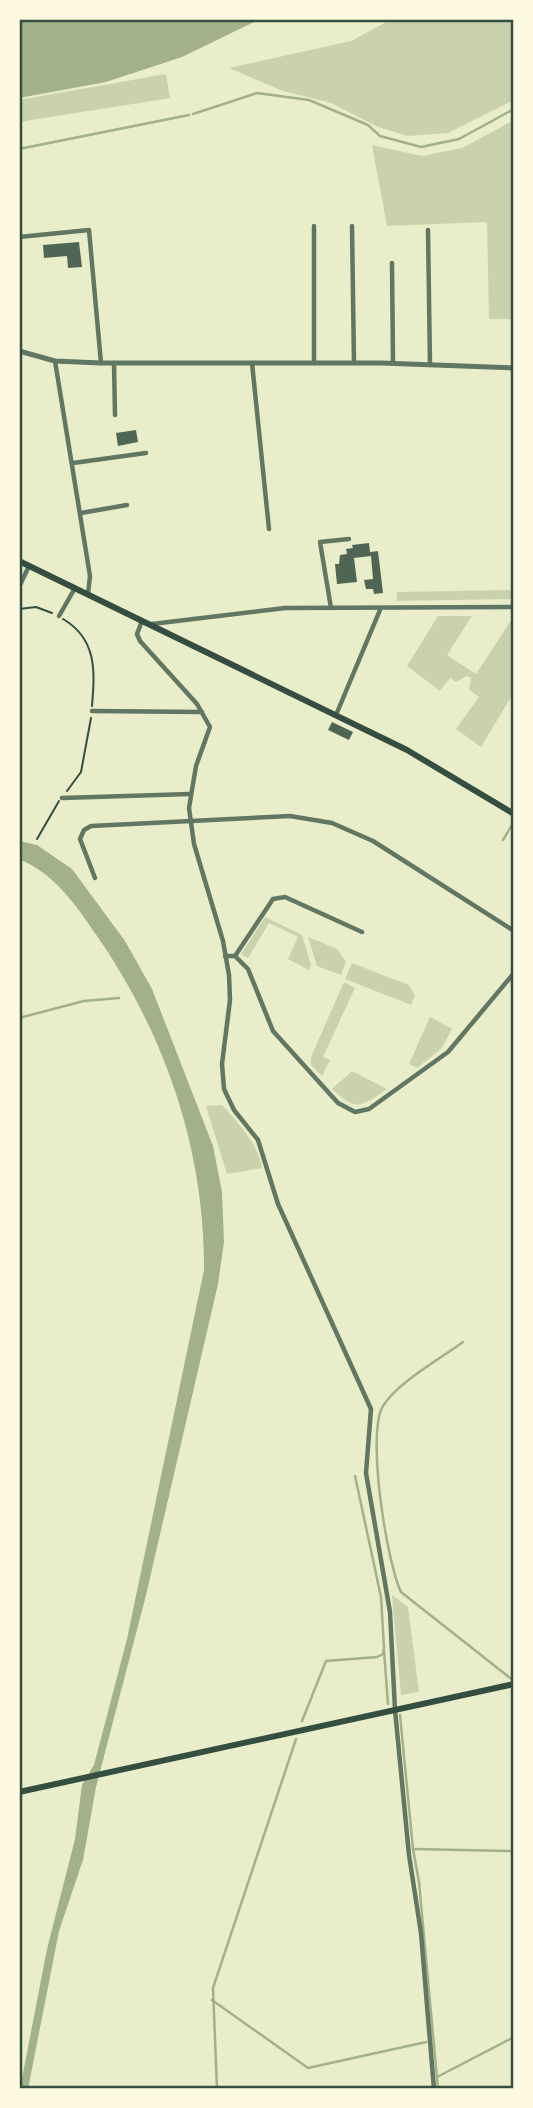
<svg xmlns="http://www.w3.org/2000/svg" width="533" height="2108" font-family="'Titillium Web',sans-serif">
	<rect width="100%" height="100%" fill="#e9edc9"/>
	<g fill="#cad2ad">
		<path d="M392,19H514V100L448,133L408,136L378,127L331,103L283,91L229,68L351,41Z"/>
		<path d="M166,74L170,98L19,122V100Z"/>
		<path d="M514,120V319H489L487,222L387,226L372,145L422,156L462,148Z"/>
		<path d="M514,590V599L397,601V592Z"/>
		<path d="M438,616H472L447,655L476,674L514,616V692L481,747L456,729L479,697L469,690L471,678L467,676L456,682L450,678L440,691L407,666Z"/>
		<path d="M265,917L302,935L311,965L309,970L288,959L298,937L269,923L248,958L241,954Z"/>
		<path d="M308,937L337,949L346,962L341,975L317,966Z"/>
		<path d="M352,963L409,985L415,995L411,1005L345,979Z"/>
		<path d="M344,982L355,988L323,1057L330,1060L322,1076L311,1065V1057Z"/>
		<path d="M430,1017L452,1029L442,1048L417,1068L409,1064Z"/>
		<path d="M352,1071L387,1089C361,1107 357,1112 332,1089Z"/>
		<path d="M222,1105C239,1124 257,1142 262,1168L227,1174L206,1106Z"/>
		<path d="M392,1595L408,1607L419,1692L401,1695Z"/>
	</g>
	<g fill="#a3b18a">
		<path d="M19,19H260L182,57L106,82L19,98Z"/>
		<path d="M19,841L37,845L72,869L125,941L152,989L213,1146L222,1192L224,1242L218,1284L146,1595L96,1787L83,1860L59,1931L28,2089H20L47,1949L75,1839L82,1785L94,1765L127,1639L204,1270C205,1150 165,1034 97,936C76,905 55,874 19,859Z"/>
	</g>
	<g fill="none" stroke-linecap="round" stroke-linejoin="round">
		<g stroke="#a3b18a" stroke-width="2.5">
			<path d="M193,114L257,93L309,100L368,125L380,136L421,147L459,139L514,109"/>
			<path d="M19,149L189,115"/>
			<path d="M503,840L512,825"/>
			<path d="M19,1018L84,1001L119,998"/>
			<path d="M463,1342C440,1359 398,1382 383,1406C366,1434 387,1563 401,1592L514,1681"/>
			<path d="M384,1651L388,1704"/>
			<path d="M400,1715L413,1849L419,1882L438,2089"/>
			<path d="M302,1721L326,1661L377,1657L383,1654L384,1648L381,1597L355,1476"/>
			<path d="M413,1849L514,1851"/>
			<path d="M212,2000L308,2068L426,2042"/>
			<path d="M437,2077L514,2037"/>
			<path d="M217,2089L213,1988L296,1739"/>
		</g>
	</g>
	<g fill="#4f6655">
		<path d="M79,242L82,267L68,268L67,256L44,258L43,245Z"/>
		<path d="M136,430L138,442L118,446L116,433Z"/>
		<path d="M369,543L370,552L378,551L383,593L374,594L373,589H366L364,580L373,579L371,556L354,558L357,582L337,584L335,564H339L340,555L347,554L346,549L353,548L352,545Z"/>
		<path d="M332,722L353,732L349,740L328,730Z"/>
	</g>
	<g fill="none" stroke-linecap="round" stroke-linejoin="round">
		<g stroke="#344e41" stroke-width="2">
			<path d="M19,609L36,607L52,613"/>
			<path d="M63,619C97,639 95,671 92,706"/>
			<path d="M67,791L81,772L91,718"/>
			<path d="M37,839L59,801"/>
		</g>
		<g stroke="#617663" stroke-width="4.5">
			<path d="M352,226L354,363"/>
			<path d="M428,230L430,365"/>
			<path d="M19,237L89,230L101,363"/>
			<path d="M392,263L393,363"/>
			<path d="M55,361L90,576L88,594"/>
			<path d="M114,363L115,415"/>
			<path d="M252,363L269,529"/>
			<path d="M314,363V226"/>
			<path d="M73,463L146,453"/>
			<path d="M81,513L127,505"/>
			<path d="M19,587L29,566"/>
			<path d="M331,608L320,542L349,539"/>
			<path d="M59,616L75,588"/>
			<path d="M142,621L137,634L140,641L197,704L210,727L196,766L189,808L194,844L223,941L229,975L230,1000L222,1064L224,1089L234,1110L258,1140L278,1204L371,1409L366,1473L390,1612L395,1710L409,1855L421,1933L434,2089"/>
			<path d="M152,624L285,608L514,607"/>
			<path d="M92,711L202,712"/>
			<path d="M336,715L380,610"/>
			<path d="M62,798L190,794"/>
			<path d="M95,878L80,839L84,830L91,826L290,816L332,823L373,841L514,931"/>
			<path d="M225,956H235L248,969L273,1031L338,1103L355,1112L369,1109L448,1052L514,973"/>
			<path d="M235,956L273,899L285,897L362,932"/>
		</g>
		<path stroke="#617663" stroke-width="5" d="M19,351L55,361L101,363H381L514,368"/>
		<path stroke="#344e41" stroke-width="6" d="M19,561L407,750L514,814"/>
		<path stroke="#344e41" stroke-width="6" d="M19,1792L514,1684"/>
	</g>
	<rect width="533" height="2108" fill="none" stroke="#fefae0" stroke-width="42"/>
	<rect x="21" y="21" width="491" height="2066" fill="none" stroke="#344e41" stroke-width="2.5"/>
</svg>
